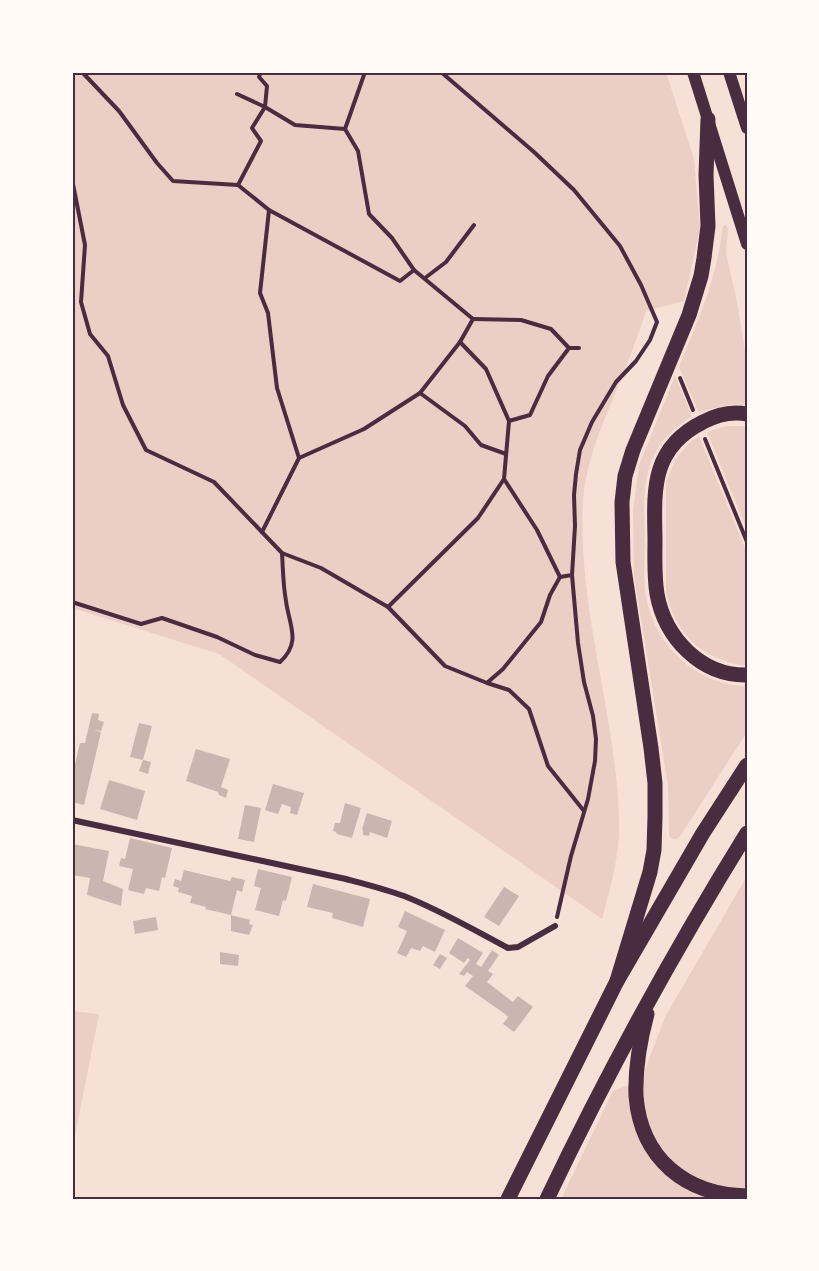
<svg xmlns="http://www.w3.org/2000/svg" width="819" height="1271" font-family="'Asap Condensed',sans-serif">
	<rect width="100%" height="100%" fill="#f7e1d7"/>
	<g fill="#ebcfc5">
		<path d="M72,72H666L694,159L700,229L684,301L646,311C637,340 626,367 614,396C600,430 586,463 583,500C577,606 615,710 619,816C621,851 611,885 602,919L219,654L72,608Z"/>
		<path d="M724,225H726L728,228L726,253L737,302L745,351H747V405C730,403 715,407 699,413L679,367C697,322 718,277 722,229Z"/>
		<path d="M675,376L692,416C677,426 662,438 654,455C642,480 644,509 645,536C645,560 642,587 649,609C662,652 702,686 747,686V732L681,835C678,839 674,841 670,837L669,834L668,786L634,576L633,510L639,465Z"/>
		<path d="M726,426H747V530L707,432Z"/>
		<path d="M699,436L747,553V666C703,660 676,636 666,592V482L675,460L690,442Z"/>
		<path d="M747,876V1199H561L613,1091L641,1080L665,1017Z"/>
		<path d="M72,1011L99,1014L72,1151Z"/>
	</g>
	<g fill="#ccb4b1">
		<path d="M92,713L99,714L98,720L104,722L101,731L94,730L101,732L84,805L72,802L73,773L72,772V764H75L80,743H85Z"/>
		<path d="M139,723L152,726L143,760L130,757Z"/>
		<path d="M196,749L230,759L221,787L228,790L226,798L219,795L218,792L186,781Z"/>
		<path d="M143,760L151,762L148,774L139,771Z"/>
		<path d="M109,780L145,791L137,820L100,809Z"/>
		<path d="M273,784L304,793L297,815L290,813L291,807L282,804L278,814L265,810Z"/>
		<path d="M345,803L361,808L352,838L337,834L336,832L333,831L335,823H340Z"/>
		<path d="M245,805L261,808L254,842L238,839Z"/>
		<path d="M367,813L392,821L387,838L370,832L369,836L363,835V830L362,829Z"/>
		<path d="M130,838L172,848L165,878L162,877L159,891L146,888L144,894L128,890L133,869L119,866L121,858L125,859Z"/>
		<path d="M72,844L109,851L103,881L123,889L121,906L87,895L90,878L72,875Z"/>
		<path d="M258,869L292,877L286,901L283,900L279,916L255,910L261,888L254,886Z"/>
		<path d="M184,870L230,881L232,877L245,880L242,892L237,890L231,915L205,909L206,907L190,903L192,896L178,892L179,888L173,886L175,879L181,881Z"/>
		<path d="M313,884L370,899L363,927L332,918L333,913L307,907Z"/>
		<path d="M504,887L519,896L499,926L484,917Z"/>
		<path d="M405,911L445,930L435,952L423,946L420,951L411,948L406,957L397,953L407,931L398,927Z"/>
		<path d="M231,915L250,920L249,924L253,925L249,935L231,931Z"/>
		<path d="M156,917L158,930L135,934L133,921Z"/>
		<path d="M458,938L483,953L476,964L481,967L492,950L499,955L488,971L493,974L487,982L513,1002L518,996L533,1007L514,1032L503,1024L508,1017L505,1014L465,986L473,976L467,972L464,976L459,974L470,960L468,958L464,963L449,953Z"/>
		<path d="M220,952L239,955L238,966L220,964Z"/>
		<path d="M440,954L447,958L440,969L433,965Z"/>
	</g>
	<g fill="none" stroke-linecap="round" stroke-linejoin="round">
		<g stroke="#4a2c40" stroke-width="4">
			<path d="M82,72L119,111L157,163L173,181L238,185L269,210L260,293L268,313L277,388L299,458L262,532"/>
			<path d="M365,72L345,129L358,151L369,214L392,238L414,270"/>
			<path d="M441,72L534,152L574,190L620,246L641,285L657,322L650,340L636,361L616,382L592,422L580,450L576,474L574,495L575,526L572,575L578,643L584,682L593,716L596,739L595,761L588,799L571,856L557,917"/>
			<path d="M237,94L265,107L267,86L259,77L261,72"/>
			<path d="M72,179L85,245L81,302L90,334L108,356L123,405L146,450L214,482L282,553L321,568L388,607L445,666L487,683L509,690L529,709L548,766L584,811"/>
			<path d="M238,185L261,141L252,128L265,107L295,125L345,129"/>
			<path d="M269,210L400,281L414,270L473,319L460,342L420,393L364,429L299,458"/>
			<path d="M425,278L446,262L474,225"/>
			<path d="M473,319L521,320L551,329L569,348"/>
			<path d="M680,378L693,410"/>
			<path d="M420,393L465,426L481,445L506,454"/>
			<path d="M509,421L530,415L548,376L569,348H579"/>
			<path d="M705,439L747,542"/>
			<path d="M504,479L537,530L560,577"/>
			<path d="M72,602L141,624L162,618L217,637L255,655L280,662C302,642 289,625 286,601C283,585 283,569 282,553"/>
			<path d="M388,607L478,518L504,479L509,421L486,369L460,342"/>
			<path d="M488,682L503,669L541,622L550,595L560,577L572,575"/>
		</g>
		<path stroke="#4a2c40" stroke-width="6" d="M72,820L346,879C365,884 385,889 404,896C440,910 474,930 508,948L518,947L555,926"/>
		<g stroke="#4a2c40" stroke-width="12">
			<path d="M693,72L747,244"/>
			<path d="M729,72L747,128"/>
		</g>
		<g stroke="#4a2c40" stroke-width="15">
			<path d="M747,414C732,411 716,415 703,422C651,448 654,489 655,539C655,558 654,576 657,594C665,638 701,676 747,675"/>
			<path d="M617,981L650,872L654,850L655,817V783L651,748L623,562L622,502L625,476L633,450L689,315L701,276L704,258L708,226L706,175L708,119"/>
			<path d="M647,1014C640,1040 635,1069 636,1096C641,1159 686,1195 747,1196"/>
			<path d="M508,1199L617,981L703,833L747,765"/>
			<path d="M547,1199C607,1073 674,951 747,833"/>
		</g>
	</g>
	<rect width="819" height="1271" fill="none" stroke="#fffaf5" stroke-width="147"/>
	<rect x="74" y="74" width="672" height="1124" fill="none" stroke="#4a2c40" stroke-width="2"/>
</svg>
